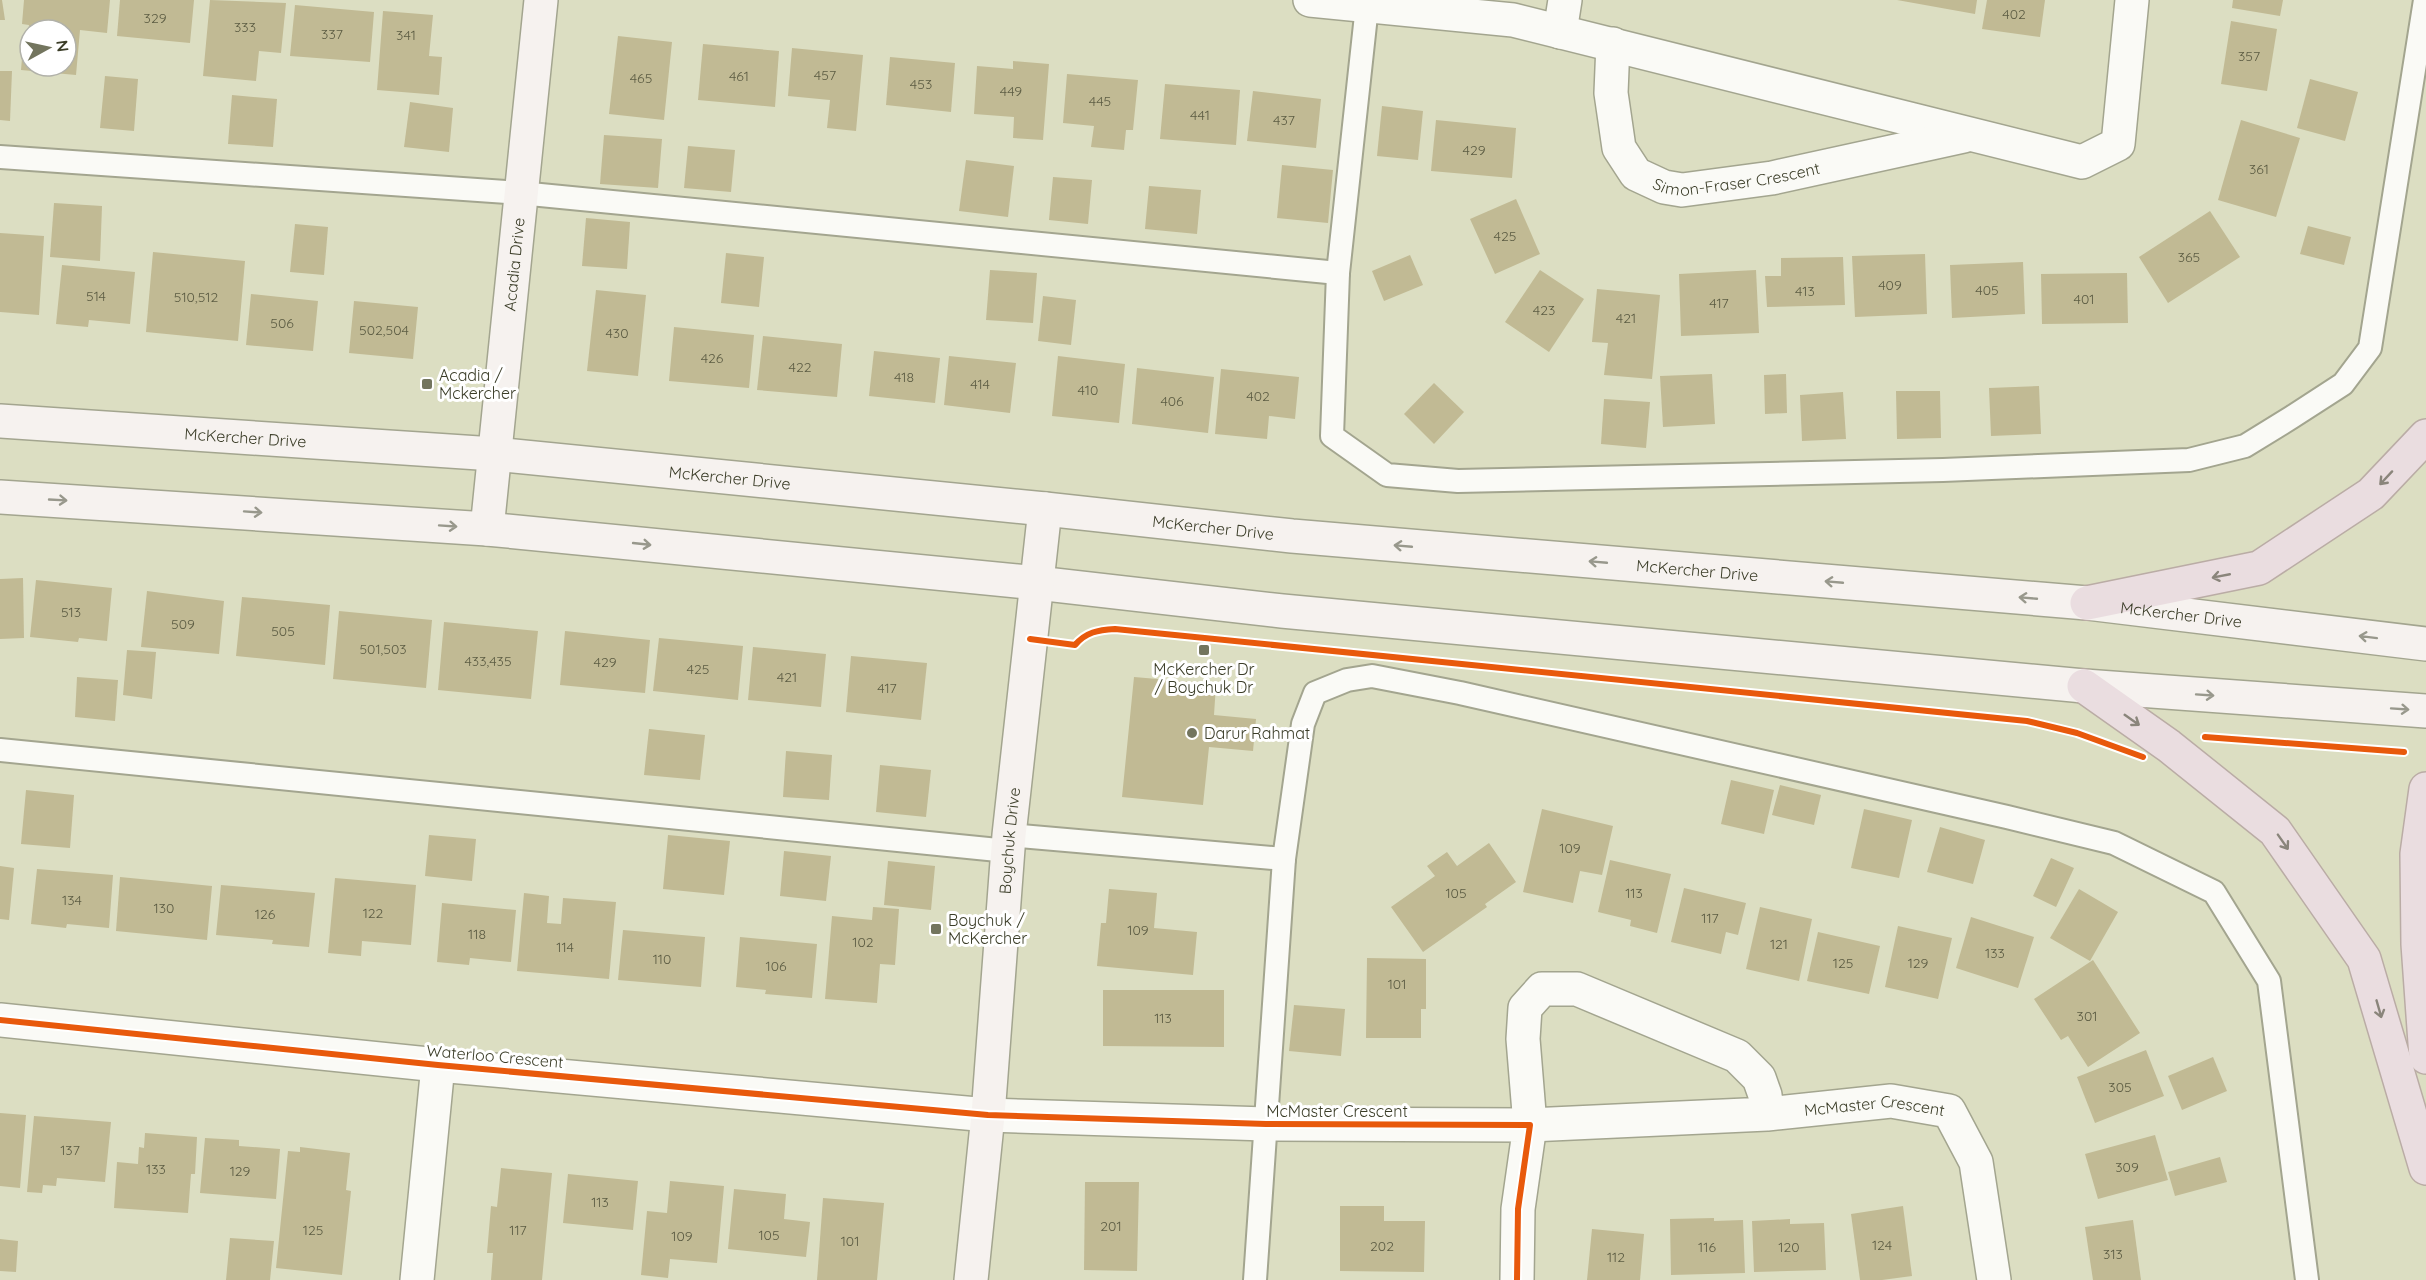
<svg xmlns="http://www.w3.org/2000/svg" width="2426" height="1280" font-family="Quicksand,sans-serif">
	<rect width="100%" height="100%" fill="#dcdec2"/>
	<g fill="#c1ba94" fill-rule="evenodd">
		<path d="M0,0H2L5,20H0Z"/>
		<path d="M24,0H110L107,33L80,30L76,75L21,70L22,58H26L29,25L22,24ZM30,30H66V66H30Z"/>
		<path d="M120,0H194L190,43L117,36Z"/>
		<path d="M210,0L286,3L281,53L259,51L256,81L203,76Z"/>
		<path d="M1897,0H1977L1975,14Z"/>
		<path d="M1987,0H2045L2040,37L1982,29Z"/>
		<path d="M2233,0H2283L2280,16L2232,8Z"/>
		<path d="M295,5L374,12L370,62L290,56Z"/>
		<path d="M383,11L433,15L429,56L442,57L439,95L377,90Z"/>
		<path d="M2231,21L2277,29L2267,91L2221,84Z"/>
		<path d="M618,36L672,42L664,120L609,114Z"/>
		<path d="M703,44L779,51L775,107L698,100Z"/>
		<path d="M792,48L863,55L856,131L827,128L830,100L788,96Z"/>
		<path d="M890,57L955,63L951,112L886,105Z"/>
		<path d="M1013,61L1049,64L1043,140L1013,138L1014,117L974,114L977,66L1013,69Z"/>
		<path d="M0,71H12L10,121L0,120Z"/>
		<path d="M1067,74L1138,80L1133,130H1126L1124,150L1091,147L1094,126L1063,123Z"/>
		<path d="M105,76L138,79L134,131L100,128Z"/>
		<path d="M2310,79L2358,92L2345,141L2297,128Z"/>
		<path d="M1165,84L1240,90L1236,145L1160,139Z"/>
		<path d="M1253,91L1321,99L1316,148L1247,141Z"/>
		<path d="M232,95L277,99L273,147L228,144Z"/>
		<path d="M410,102L453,108L449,152L404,147Z"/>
		<path d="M1382,106L1423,111L1418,160L1377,156Z"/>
		<path d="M1436,120L1516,128L1512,178L1431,171Z"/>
		<path d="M2241,120L2300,138L2276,217L2218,200Z"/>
		<path d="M604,135L662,139L658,188L600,184Z"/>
		<path d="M688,146L735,150L731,192L684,188Z"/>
		<path d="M966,160L1014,166L1008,217L959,211Z"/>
		<path d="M1282,165L1333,170L1328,223L1277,218Z"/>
		<path d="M1053,177L1092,180L1088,224L1049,220Z"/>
		<path d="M1149,186L1201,190L1197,234L1145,229Z"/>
		<path d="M1516,199L1540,254L1495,274L1470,219Z"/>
		<path d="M54,203L102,206L100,261L50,257Z"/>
		<path d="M2210,211L2240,257L2168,303L2139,257Z"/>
		<path d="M586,218L630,222L627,269L582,266Z"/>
		<path d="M295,224L328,227L324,275L290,272Z"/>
		<path d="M2308,226L2351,237L2344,265L2300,254Z"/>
		<path d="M0,233L44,236L39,315L0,312Z"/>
		<path d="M153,252L245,261L238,341L146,332Z"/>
		<path d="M726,253L764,257L759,307L721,303Z"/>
		<path d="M1925,254L1927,314L1855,317L1852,256Z"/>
		<path d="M1410,255L1423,285L1384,301L1372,271Z"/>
		<path d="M1843,257L1845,305L1767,307L1765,276H1781V258Z"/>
		<path d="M2023,262L2025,314L1952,318L1950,265Z"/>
		<path d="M62,265L135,272L130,324L89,320L88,327L56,324Z"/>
		<path d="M990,270L1037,273L1033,323L986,320Z"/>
		<path d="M1540,270L1584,299L1549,352L1505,322Z"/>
		<path d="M1756,270L1759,333L1681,336L1679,274Z"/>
		<path d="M2127,273L2128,323L2042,324L2041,274Z"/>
		<path d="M1597,289L1660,295L1652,379L1604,375L1608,343L1592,342Z"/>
		<path d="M596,290L646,295L638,376L587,371Z"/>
		<path d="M251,294L318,301L313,351L246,345Z"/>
		<path d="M1043,296L1076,300L1071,345L1038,341Z"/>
		<path d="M354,301L418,307L413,359L349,353Z"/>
		<path d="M674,327L754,335L749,388L669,381Z"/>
		<path d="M763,336L842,344L837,397L757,390Z"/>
		<path d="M874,351L940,358L935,403L869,396Z"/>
		<path d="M949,356L1016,363L1010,413L944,405Z"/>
		<path d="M1058,356L1125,364L1119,423L1052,416Z"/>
		<path d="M1137,368L1214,377L1208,433L1132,424Z"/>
		<path d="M1221,369L1299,377L1295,419L1269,416L1267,439L1215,434Z"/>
		<path d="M1712,374L1715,424L1663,427L1660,376Z"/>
		<path d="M1786,374L1787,413L1765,414L1764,375Z"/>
		<path d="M1434,383L1464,412L1434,444L1404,414Z"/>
		<path d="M2039,386L2041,434L1991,436L1989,388Z"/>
		<path d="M1896,391H1940L1941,438L1897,439Z"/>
		<path d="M1843,392L1846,439L1802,441L1800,395Z"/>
		<path d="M1604,399L1650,402L1646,448L1601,444Z"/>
		<path d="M23,578L24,638L0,639V579Z"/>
		<path d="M36,580L112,588L107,641L79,638L78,642L30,637Z"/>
		<path d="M147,591L224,601L219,654L141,647Z"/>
		<path d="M242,597L330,605L325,665L236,656Z"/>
		<path d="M339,611L432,620L426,688L333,679Z"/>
		<path d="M444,622L538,631L531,699L438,690Z"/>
		<path d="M565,631L650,640L645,693L560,685Z"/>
		<path d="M659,638L743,646L738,700L653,691Z"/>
		<path d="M753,647L826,654L821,707L748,700Z"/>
		<path d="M127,650L156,652L152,699L123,695Z"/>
		<path d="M851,656L927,663L921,720L846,712Z"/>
		<path d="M77,677L118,680L115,721L75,717Z"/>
		<path d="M1134,677L1216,684L1214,715L1256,719L1253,751L1209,747L1203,805L1122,797Z"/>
		<path d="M649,729L705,735L700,780L644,775Z"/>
		<path d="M786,751L832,755L829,800L783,797Z"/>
		<path d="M880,765L931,770L926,817L876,812Z"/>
		<path d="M1731,780L1774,790L1764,834L1721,824Z"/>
		<path d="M1780,785L1821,795L1814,825L1772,815Z"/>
		<path d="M26,790L74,795L70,848L21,844Z"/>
		<path d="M1542,809L1613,826L1602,875L1580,871L1573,903L1523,892Z"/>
		<path d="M1864,809L1912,820L1899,878L1851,868Z"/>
		<path d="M1940,827L1985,840L1973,884L1927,872Z"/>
		<path d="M429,835L476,839L472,881L425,876Z"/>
		<path d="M668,835L730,841L724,895L663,889Z"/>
		<path d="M1489,843L1516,882L1485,904L1487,907L1423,952L1391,907L1435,876L1427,866L1447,852L1457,866Z"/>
		<path d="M784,851L831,856L826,901L780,896Z"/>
		<path d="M2051,858L2074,868L2056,907L2033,896Z"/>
		<path d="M1610,860L1671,874L1657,933L1630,926L1631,920L1598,912Z"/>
		<path d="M888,861L935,866L931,910L884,905Z"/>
		<path d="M0,866L14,868L9,920L0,919Z"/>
		<path d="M37,869L113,875L109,928L67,924L66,928L31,924Z"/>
		<path d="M120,877L212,886L207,940L116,931Z"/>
		<path d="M335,878L416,885L411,945L362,941L361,956L328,953Z"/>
		<path d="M221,885L315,893L309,947L272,944L273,940L216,935Z"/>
		<path d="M1684,888L1746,903L1738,935L1726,932L1721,954L1671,942Z"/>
		<path d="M1109,889L1157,893L1154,928L1197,932L1193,975L1097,966L1101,923H1106Z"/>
		<path d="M2079,889L2118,912L2090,961L2050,938Z"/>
		<path d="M524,893L549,896L547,923L561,924L563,898L616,902L609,979L517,971Z"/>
		<path d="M442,903L516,910L511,962L470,958L469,965L437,962Z"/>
		<path d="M873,907L899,909L895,965L880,964L877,1003L825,999L832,916L872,920Z"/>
		<path d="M1760,907L1812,919L1799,981L1746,969Z"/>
		<path d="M1971,917L2034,937L2018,988L1956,968Z"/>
		<path d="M1898,926L1952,938L1938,999L1885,987Z"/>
		<path d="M623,930L705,937L701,987L618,980Z"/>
		<path d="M1818,932L1880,946L1869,994L1807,981Z"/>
		<path d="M740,937L817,944L812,998L765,994L766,990L736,987Z"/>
		<path d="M1367,958L1426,959V1009H1421V1038H1366Z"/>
		<path d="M2093,960L2140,1033L2088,1067L2068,1036L2061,1040L2034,999Z"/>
		<path d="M1103,990H1224V1047L1103,1046Z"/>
		<path d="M1294,1005L1345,1009L1341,1056L1289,1051Z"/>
		<path d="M2146,1050L2164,1096L2095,1123L2077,1077Z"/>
		<path d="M2213,1057L2227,1091L2182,1110L2168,1076Z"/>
		<path d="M0,1113L26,1115L20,1188L0,1186Z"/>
		<path d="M34,1116L111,1122L105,1182L57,1178L56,1186L43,1185L42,1193L27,1192Z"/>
		<path d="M145,1133L197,1137L195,1174H191L188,1213L114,1208L117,1162L138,1164L139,1147L144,1148Z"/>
		<path d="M2155,1135L2168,1180L2098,1199L2085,1154Z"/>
		<path d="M205,1138L239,1140V1146L280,1149L276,1199L200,1193Z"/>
		<path d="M300,1147L350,1153L346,1190L351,1191L342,1275L276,1268L288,1151L300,1152Z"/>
		<path d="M2220,1157L2227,1182L2175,1196L2168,1172Z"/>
		<path d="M501,1168L552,1173L542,1280H491L493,1253H487L491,1206L497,1207Z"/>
		<path d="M568,1174L638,1181L633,1230L563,1223Z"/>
		<path d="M670,1181L724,1186L717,1263L670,1259L668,1278L641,1275L647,1211L667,1213Z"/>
		<path d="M1085,1182H1139L1137,1271L1084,1270Z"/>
		<path d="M734,1189L786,1194L784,1219L810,1222L806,1257L728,1249Z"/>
		<path d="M823,1198L884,1203L877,1280H817Z"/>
		<path d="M1340,1206H1384V1221H1425L1424,1272L1340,1271Z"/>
		<path d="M1903,1206L1912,1276L1882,1280H1860L1851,1214Z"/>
		<path d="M1714,1218V1221L1743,1220L1745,1273L1671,1275L1670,1219Z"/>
		<path d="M1790,1219V1224L1824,1223L1826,1270L1754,1272L1752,1221Z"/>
		<path d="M2133,1220L2141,1280H2093L2085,1227Z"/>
		<path d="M1592,1229L1644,1234L1640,1280H1587Z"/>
		<path d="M230,1238L274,1241L270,1280H226Z"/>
		<path d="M0,1239L18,1241L16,1272L0,1271Z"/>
	</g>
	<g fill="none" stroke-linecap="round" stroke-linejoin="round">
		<g stroke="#a3a58f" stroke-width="26">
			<g id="lane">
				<path d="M1367,6L1338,273L1332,436L1387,475L1458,481L1943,470L2189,460L2245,446L2292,417L2343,384L2370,348L2425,0"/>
				<path d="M0,157L520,193L1338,273"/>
				<path d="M0,750L1008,851"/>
				<path d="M1009,835L1284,859"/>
				<path d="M1255,1280L1284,859L1303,724L1315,693L1347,680L1372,676L1460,693L2007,817L2114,843L2214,892L2269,981L2307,1280"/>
			</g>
		</g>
		<g stroke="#a3a58f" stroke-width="36">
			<g id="street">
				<path d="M1310,0L1513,20L2082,162L2118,144L2132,0"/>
				<path d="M1560,32L1565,0"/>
				<path id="s1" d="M1613,44L1611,93L1619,148L1636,174L1664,187L1682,190L1772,178L1964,136"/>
				<path d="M0,1020L438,1065L988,1115L1266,1124L1530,1125L1518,1209L1517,1280"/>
				<path id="s2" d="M1767,1114L1765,1095L1759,1078L1737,1056L1577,989H1542L1525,1008L1523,1039L1530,1125L1767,1114L1891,1101L1949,1111L1976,1162L1994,1280"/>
				<path d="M417,1280L438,1065"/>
			</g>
		</g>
		<g stroke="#a3a58f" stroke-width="36">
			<g id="secondary">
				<path id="s3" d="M0,421L494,454L1045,509L1292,536L2087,603L2426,644"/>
				<path d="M0,497L487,529L1037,583L1282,611L2084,686L2426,711"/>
				<path id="s4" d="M487,529L541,0"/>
				<path id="s5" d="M971,1280L988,1115L1009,835L1045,509"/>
			</g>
		</g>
		<g stroke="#baaca5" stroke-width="36">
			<g id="highway">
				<path d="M2087,603L2259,568L2371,494L2426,436"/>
				<path d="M2084,686L2169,746L2275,831L2364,959L2426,1168"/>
				<path d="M2426,789L2417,854L2418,944L2426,1057"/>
			</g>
		</g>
		<use href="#lane" stroke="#fafaf6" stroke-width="22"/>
		<use href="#street" stroke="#fafaf6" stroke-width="33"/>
		<use href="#secondary" stroke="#f6f2ef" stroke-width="33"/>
		<use href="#highway" stroke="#eadde0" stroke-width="33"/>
		<g stroke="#fff" stroke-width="10">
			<g id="cycleway">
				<path d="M1030,639L1075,645C1086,632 1098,630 1115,629L2027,721L2077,733L2143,757"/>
				<path d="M2205,737L2404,752"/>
				<path d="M0,1020L438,1065L988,1115L1266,1124L1530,1125L1518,1209L1517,1280"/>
			</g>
		</g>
		<use href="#cycleway" stroke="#e8590c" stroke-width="6"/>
	</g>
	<defs><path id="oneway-shaft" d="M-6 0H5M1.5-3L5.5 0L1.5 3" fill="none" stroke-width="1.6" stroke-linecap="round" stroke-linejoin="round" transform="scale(1.5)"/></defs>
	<g stroke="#8a857b">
		<use href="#oneway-shaft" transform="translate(2386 478) rotate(133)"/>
		<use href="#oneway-shaft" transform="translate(2221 576) rotate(169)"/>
		<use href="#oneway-shaft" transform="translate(2132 720) rotate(35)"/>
		<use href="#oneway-shaft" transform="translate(2283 842) rotate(55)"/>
		<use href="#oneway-shaft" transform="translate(2379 1009) rotate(74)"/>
	</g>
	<g stroke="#98988c">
		<use href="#oneway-shaft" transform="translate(58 500) rotate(3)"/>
		<use href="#oneway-shaft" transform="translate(253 512) rotate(4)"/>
		<use href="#oneway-shaft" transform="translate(448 526) rotate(4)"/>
		<use href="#oneway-shaft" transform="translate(642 544) rotate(6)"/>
		<use href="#oneway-shaft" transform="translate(1403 546) rotate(-175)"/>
		<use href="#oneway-shaft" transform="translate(1598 562) rotate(-175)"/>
		<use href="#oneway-shaft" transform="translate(1834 582) rotate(-175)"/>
		<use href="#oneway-shaft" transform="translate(2028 598) rotate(-175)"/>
		<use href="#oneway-shaft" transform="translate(2368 637) rotate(-173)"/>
		<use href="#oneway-shaft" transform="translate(2205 695) rotate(4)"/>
		<use href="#oneway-shaft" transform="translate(2400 709) rotate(4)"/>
	</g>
	<g fill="#73755e" stroke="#fff" stroke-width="2">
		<rect x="421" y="378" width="12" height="12" rx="3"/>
		<rect x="1198" y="644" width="12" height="12" rx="3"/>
		<circle cx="1192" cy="733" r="6"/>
		<rect x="930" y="923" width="12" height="12" rx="3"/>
	</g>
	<g text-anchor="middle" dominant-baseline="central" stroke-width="6" stroke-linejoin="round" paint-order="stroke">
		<g font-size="14" fill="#5c5c43">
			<text x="2014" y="14">402</text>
			<text x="155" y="18">329</text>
			<text x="245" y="27">333</text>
			<text x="332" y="34">337</text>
			<text x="406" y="35">341</text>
			<text x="2249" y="56">357</text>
			<text x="825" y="75">457</text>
			<text x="739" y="76">461</text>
			<text x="641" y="78">465</text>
			<text x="921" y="84">453</text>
			<text x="1011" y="91">449</text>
			<text x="1100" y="101">445</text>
			<text x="1200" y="115">441</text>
			<text x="1284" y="120">437</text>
			<text x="1474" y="150">429</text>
			<text x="2259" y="169">361</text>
			<text x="1505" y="236">425</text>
			<text x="2189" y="257">365</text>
			<text x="1890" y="285">409</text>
			<text x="1987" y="290">405</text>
			<text x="1805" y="291">413</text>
			<text x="96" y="296">514</text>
			<text x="196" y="297">510,512</text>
			<text x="2084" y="299">401</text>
			<text x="1719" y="303">417</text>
			<text x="1544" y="310">423</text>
			<text x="1626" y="318">421</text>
			<text x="282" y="323">506</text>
			<text x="384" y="330">502,504</text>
			<text x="617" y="333">430</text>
			<text x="712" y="358">426</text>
			<text x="800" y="367">422</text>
			<text x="904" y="377">418</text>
			<text x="980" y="384">414</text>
			<text x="1088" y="390">410</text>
			<text x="1258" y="396">402</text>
			<text x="1172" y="401">406</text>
			<text x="71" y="612">513</text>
			<text x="183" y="624">509</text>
			<text x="283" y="631">505</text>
			<text x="383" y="649">501,503</text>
			<text x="488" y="661">433,435</text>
			<text x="605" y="662">429</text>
			<text x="698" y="669">425</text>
			<text x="787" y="677">421</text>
			<text x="887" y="688">417</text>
			<text x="1570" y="848">109</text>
			<text x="1456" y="893">105</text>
			<text x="1634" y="893">113</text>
			<text x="72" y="900">134</text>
			<text x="164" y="908">130</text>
			<text x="373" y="913">122</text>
			<text x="265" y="914">126</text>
			<text x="1710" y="918">117</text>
			<text x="1138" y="930">109</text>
			<text x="477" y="934">118</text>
			<text x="863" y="942">102</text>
			<text x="1779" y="944">121</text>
			<text x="565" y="947">114</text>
			<text x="1995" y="953">133</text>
			<text x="662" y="959">110</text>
			<text x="1843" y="963">125</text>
			<text x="1918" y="963">129</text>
			<text x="776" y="966">106</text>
			<text x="1397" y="984">101</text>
			<text x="2087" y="1016">301</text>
			<text x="1163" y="1018">113</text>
			<text x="2120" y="1087">305</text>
			<text x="70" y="1150">137</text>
			<text x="2127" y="1167">309</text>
			<text x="156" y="1169">133</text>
			<text x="240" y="1171">129</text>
			<text x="600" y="1202">113</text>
			<text x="1111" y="1226">201</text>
			<text x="313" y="1230">125</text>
			<text x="518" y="1230">117</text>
			<text x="769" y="1235">105</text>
			<text x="682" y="1236">109</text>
			<text x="850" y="1241">101</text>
			<text x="1882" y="1245">124</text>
			<text x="1382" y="1246">202</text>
			<text x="1707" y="1247">116</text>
			<text x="1789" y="1247">120</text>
			<text x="2113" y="1254">313</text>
			<text x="1616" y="1257">112</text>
		</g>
		<g font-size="16" fill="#3b3d28" stroke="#fff">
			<text stroke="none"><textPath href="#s1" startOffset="240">Simon-Fraser Crescent</textPath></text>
			<text stroke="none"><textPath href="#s4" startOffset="266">Acadia Drive</textPath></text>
			<text stroke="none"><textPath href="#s3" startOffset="246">McKercher Drive</textPath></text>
			<text stroke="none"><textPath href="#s3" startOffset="732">McKercher Drive</textPath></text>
			<text stroke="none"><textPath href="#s3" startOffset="1218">McKercher Drive</textPath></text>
			<text stroke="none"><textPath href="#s3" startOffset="1704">McKercher Drive</textPath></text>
			<text stroke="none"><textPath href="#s3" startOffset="2190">McKercher Drive</textPath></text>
			<text stroke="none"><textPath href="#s5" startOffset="441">Boychuk Drive</textPath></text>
			<text transform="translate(495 1056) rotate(5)">Waterloo Crescent</text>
			<text x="1337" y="1111">McMaster Crescent</text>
			<text stroke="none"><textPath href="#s2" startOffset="765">McMaster Crescent</textPath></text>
		</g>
		<g font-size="16" fill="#3b3d28" stroke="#fff" text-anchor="start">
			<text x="439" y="375">Acadia /<tspan x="439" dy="18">Mckercher</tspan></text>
			<text x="1204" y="669" text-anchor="middle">McKercher Dr<tspan x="1204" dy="18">/ Boychuk Dr</tspan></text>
			<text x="1204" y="733">Darur Rahmat</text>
			<text x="948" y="920">Boychuk /<tspan x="948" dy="18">McKercher</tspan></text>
		</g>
	</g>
	<g transform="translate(48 48) rotate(82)"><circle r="28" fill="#ffffff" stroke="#b1b1a9" stroke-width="1.5"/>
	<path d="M0-4.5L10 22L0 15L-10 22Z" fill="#73755e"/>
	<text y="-9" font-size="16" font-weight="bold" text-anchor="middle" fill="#3b3d28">N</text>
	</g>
</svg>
